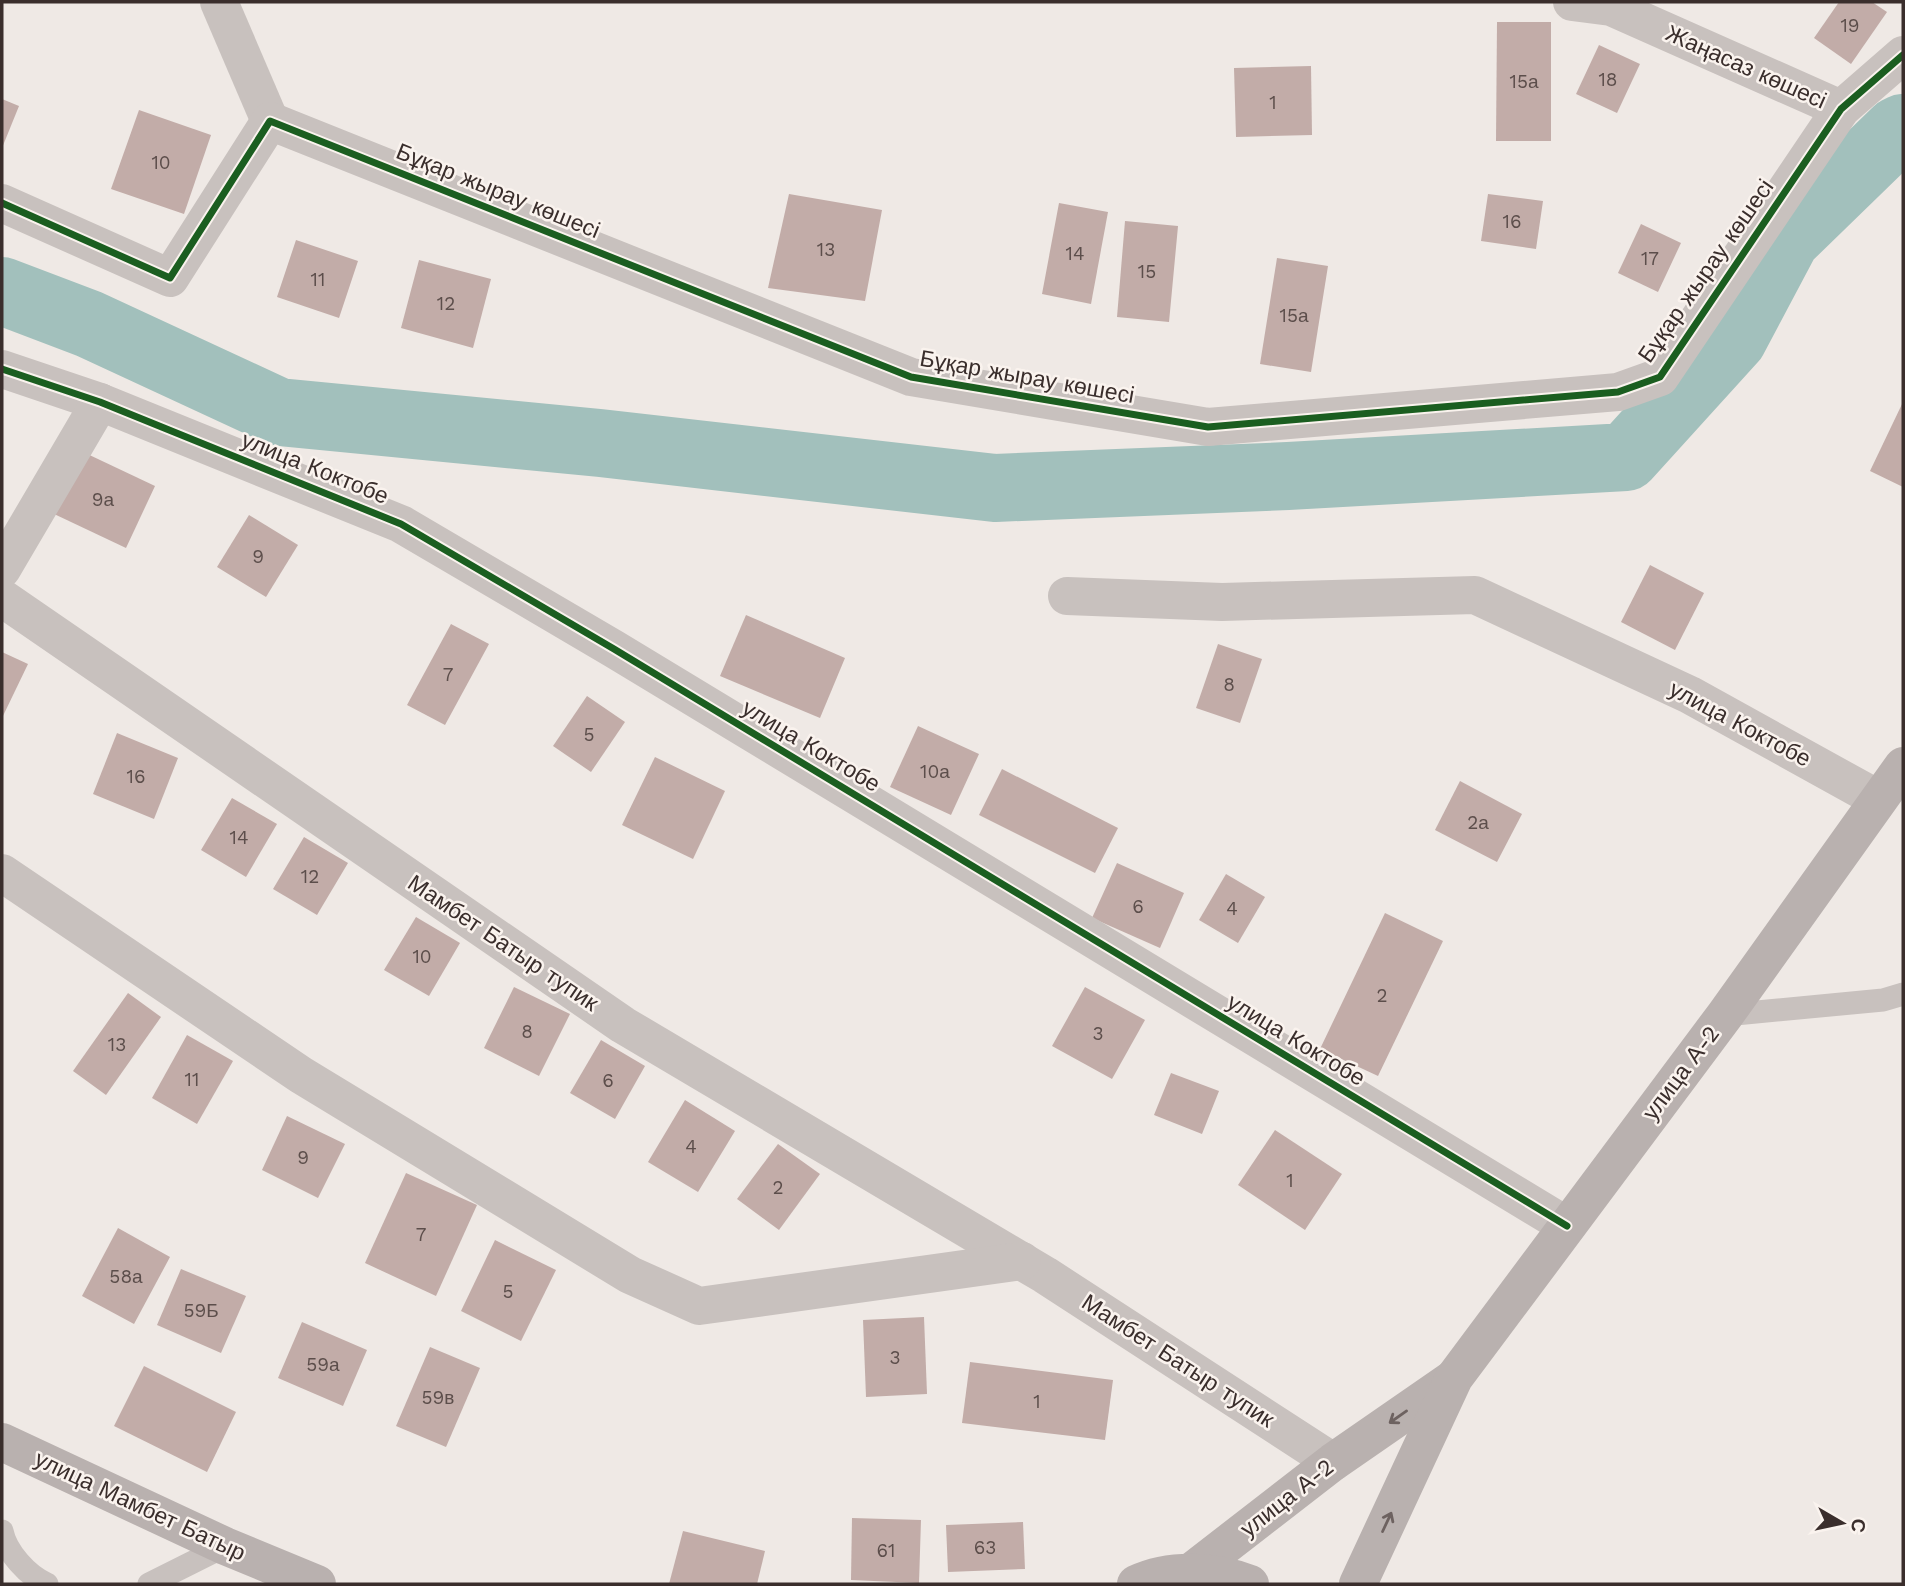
<svg xmlns="http://www.w3.org/2000/svg" width="1905" height="1586" font-family="'Work Sans',sans-serif">
	<rect width="100%" height="100%" fill="#efe9e5"/>
	<g fill="none" stroke-linecap="round" stroke-linejoin="round">
		<path stroke="#a2c0bc" stroke-width="68" d="M2,291L89,324L279,412L600,443L995,488L1288,476L1626,457L1733,339L1786,239L1897,131L1903,128"/>
	</g>
	<g fill="#c2aca8">
		<path d="M1839,2H1872L1887,12L1851,64L1814,38Z"/>
		<path d="M1497,22H1551V141H1496Z"/>
		<path d="M1599,45L1640,64L1617,113L1576,94Z"/>
		<path d="M1311,66L1312,135L1236,137L1234,68Z"/>
		<path d="M2,99L19,106L2,148Z"/>
		<path d="M139,110L211,135L184,214L111,189Z"/>
		<path d="M789,194L882,210L865,301L768,288Z"/>
		<path d="M1488,194L1543,201L1536,249L1481,241Z"/>
		<path d="M1059,203L1108,212L1091,304L1042,294Z"/>
		<path d="M1125,221L1178,226L1169,322L1117,317Z"/>
		<path d="M1641,224L1681,243L1658,292L1618,273Z"/>
		<path d="M296,240L358,261L339,318L277,297Z"/>
		<path d="M1277,258L1328,266L1311,372L1260,364Z"/>
		<path d="M419,260L491,279L473,348L401,328Z"/>
		<path d="M1903,402V487L1870,471Z"/>
		<path d="M81,451L155,486L126,548L52,513Z"/>
		<path d="M249,515L298,545L266,597L217,567Z"/>
		<path d="M1650,565L1704,593L1675,650L1621,622Z"/>
		<path d="M746,615L845,658L820,718L720,676Z"/>
		<path d="M451,624L489,644L445,725L407,705Z"/>
		<path d="M1218,644L1262,659L1240,723L1196,708Z"/>
		<path d="M2,652L28,664L2,718Z"/>
		<path d="M587,696L625,722L591,772L553,746Z"/>
		<path d="M918,726L979,754L951,815L890,787Z"/>
		<path d="M117,733L178,758L154,819L93,794Z"/>
		<path d="M655,757L725,791L693,859L622,825Z"/>
		<path d="M1002,769L1118,828L1095,873L979,815Z"/>
		<path d="M1460,781L1522,814L1497,862L1435,830Z"/>
		<path d="M232,798L277,824L246,877L201,850Z"/>
		<path d="M304,837L348,863L317,915L273,889Z"/>
		<path d="M1117,863L1184,893L1160,948L1092,918Z"/>
		<path d="M1226,874L1265,897L1238,943L1199,920Z"/>
		<path d="M1385,913L1443,941L1378,1076L1320,1049Z"/>
		<path d="M416,917L460,943L429,996L384,970Z"/>
		<path d="M514,987L570,1014L539,1076L484,1048Z"/>
		<path d="M1085,987L1145,1020L1112,1079L1052,1046Z"/>
		<path d="M128,993L161,1017L106,1095L73,1071Z"/>
		<path d="M187,1035L233,1061L197,1124L152,1098Z"/>
		<path d="M601,1040L645,1066L615,1119L570,1093Z"/>
		<path d="M1171,1073L1219,1091L1202,1134L1154,1115Z"/>
		<path d="M685,1100L735,1131L698,1192L648,1162Z"/>
		<path d="M287,1116L345,1144L318,1198L262,1170Z"/>
		<path d="M1275,1130L1342,1174L1305,1230L1238,1185Z"/>
		<path d="M778,1144L820,1174L779,1230L737,1199Z"/>
		<path d="M406,1173L477,1205L436,1296L365,1263Z"/>
		<path d="M118,1228L170,1257L134,1324L82,1296Z"/>
		<path d="M495,1240L556,1270L521,1341L461,1311Z"/>
		<path d="M181,1269L246,1296L221,1353L157,1325Z"/>
		<path d="M924,1317L927,1394L866,1397L863,1320Z"/>
		<path d="M302,1322L367,1350L343,1406L278,1378Z"/>
		<path d="M430,1347L480,1368L446,1447L396,1426Z"/>
		<path d="M970,1362L1113,1380L1105,1440L962,1423Z"/>
		<path d="M144,1366L236,1412L207,1472L114,1426Z"/>
		<path d="M852,1518L921,1520L919,1583L851,1580Z"/>
		<path d="M1023,1522L1025,1569L948,1572L946,1525Z"/>
		<path d="M683,1531L765,1551L757,1584H669Z"/>
	</g>
	<g fill="none" stroke-linecap="round" stroke-linejoin="round">
		<g stroke="#c8c1be" stroke-width="23">
			<path d="M1725,1015L1883,1000L1903,994"/>
			<path d="M2,1531C6,1552 28,1576 47,1584"/>
			<path d="M149,1584L225,1546"/>
		</g>
		<g stroke="#c8c1be" stroke-width="38">
			<path d="M219,2L270,121"/>
			<path d="M1572,2L1611,7L1841,109"/>
			<path d="M2,203L170,278L270,121L911,377L1208,427L1618,392L1660,377L1841,109L1903,55"/>
			<path d="M2,369L100,402L401,524L614,649L1567,1226"/>
			<path d="M2,569L100,402"/>
			<path d="M1067,596L1222,602L1475,595L1690,695L1878,799"/>
			<path d="M2,598L623,1025L1045,1275L1333,1462"/>
			<path d="M2,873L301,1075L630,1275L699,1306L1022,1261"/>
		</g>
		<g stroke="#b9b1af" stroke-width="38">
			<path d="M2,1442L225,1546L317,1584"/>
			<path d="M1191,1572L1333,1462L1453,1379"/>
			<path d="M1136,1584C1170,1568 1215,1570 1250,1584"/>
			<path d="M1358,1584L1454,1378L1725,1015L1903,766"/>
		</g>
		<g stroke="#faf3ee" stroke-width="11">
			<g id="cycleway">
				<path d="M2,203L170,278L270,121L911,377L1208,427L1618,392L1660,377L1841,109L1903,55"/>
				<path d="M2,369L100,402L401,524L614,649L1567,1226"/>
			</g>
		</g>
		<use href="#cycleway" stroke="#1b5e20" stroke-width="7"/>
	</g>
	<defs><path id="oneway-shaft" d="M-6 0H5M1.5-3L5.5 0L1.5 3" fill="none" stroke-width="1.6" stroke-linecap="round" stroke-linejoin="round" transform="scale(1.75)"/></defs>
	<g stroke="#6d6260">
		<use href="#oneway-shaft" transform="translate(1398 1417) rotate(145)"/>
		<use href="#oneway-shaft" transform="translate(1387 1522) rotate(-65)"/>
	</g>
	<g text-anchor="middle" dominant-baseline="central" stroke-width="5" stroke-linejoin="round" paint-order="stroke">
		<g font-size="19" fill="#5c4e4b">
			<text x="1850" y="25">19</text>
			<text x="1608" y="79">18</text>
			<text x="1524" y="81">15а</text>
			<text x="1273" y="102">1</text>
			<text x="161" y="162">10</text>
			<text x="1512" y="221">16</text>
			<text x="826" y="249">13</text>
			<text x="1075" y="253">14</text>
			<text x="1650" y="258">17</text>
			<text x="1147" y="271">15</text>
			<text x="318" y="279">11</text>
			<text x="446" y="303">12</text>
			<text x="1294" y="315">15а</text>
			<text x="103" y="499">9а</text>
			<text x="258" y="556">9</text>
			<text x="448" y="674">7</text>
			<text x="1229" y="684">8</text>
			<text x="589" y="734">5</text>
			<text x="935" y="771">10а</text>
			<text x="136" y="776">16</text>
			<text x="1478" y="822">2а</text>
			<text x="239" y="837">14</text>
			<text x="310" y="876">12</text>
			<text x="1138" y="906">6</text>
			<text x="1232" y="908">4</text>
			<text x="422" y="956">10</text>
			<text x="1382" y="995">2</text>
			<text x="527" y="1031">8</text>
			<text x="1098" y="1033">3</text>
			<text x="117" y="1044">13</text>
			<text x="192" y="1079">11</text>
			<text x="608" y="1080">6</text>
			<text x="691" y="1146">4</text>
			<text x="303" y="1157">9</text>
			<text x="1290" y="1180">1</text>
			<text x="778" y="1187">2</text>
			<text x="421" y="1234">7</text>
			<text x="126" y="1276">58а</text>
			<text x="508" y="1291">5</text>
			<text x="201" y="1310">59Б</text>
			<text x="895" y="1357">3</text>
			<text x="323" y="1364">59а</text>
			<text x="438" y="1397">59в</text>
			<text x="1037" y="1401">1</text>
			<text x="985" y="1547">63</text>
			<text x="886" y="1550">61</text>
		</g>
		<g font-size="23" fill="#3a2e2c" stroke="#faf3ee">
			<text transform="translate(1746 67) rotate(24)">Жаңасаз көшесі</text>
			<text transform="translate(498 191) rotate(22)">Бұқар жырау көшесі</text>
			<text transform="translate(1706 271) rotate(-55)">Бұқар жырау көшесі</text>
			<text transform="translate(1027 377) rotate(10)">Бұқар жырау көшесі</text>
			<text transform="translate(315 468) rotate(22)">улица Коктобе</text>
			<text transform="translate(1740 724) rotate(28)">улица Коктобе</text>
			<text transform="translate(811 746) rotate(31)">улица Коктобе</text>
			<text transform="translate(503 943) rotate(34)">Мамбет Батыр тупик</text>
			<text transform="translate(1296 1040) rotate(31)">улица Коктобе</text>
			<text transform="translate(1681 1073) rotate(-53)">улица А-2</text>
			<text transform="translate(1178 1361) rotate(33)">Мамбет Батыр тупик</text>
			<text transform="translate(1287 1498) rotate(-38)">улица А-2</text>
			<text transform="translate(140 1506) rotate(25)">улица Мамбет Батыр</text>
		</g>
	</g>
	<rect width="1905" height="1586" fill="none" stroke="#3a2e2c" stroke-width="7"/>
	<g transform="translate(1842 1523) rotate(99)" stroke="#faf3ee" stroke-width="5" paint-order="stroke">
	<path d="M0-5L12 26L0 18L-12 26Z" fill="#3a2e2c"/>
	<text y="-10" font-size="19" font-weight="bold" text-anchor="middle" fill="#3a2e2c">С</text>
	</g>
</svg>
